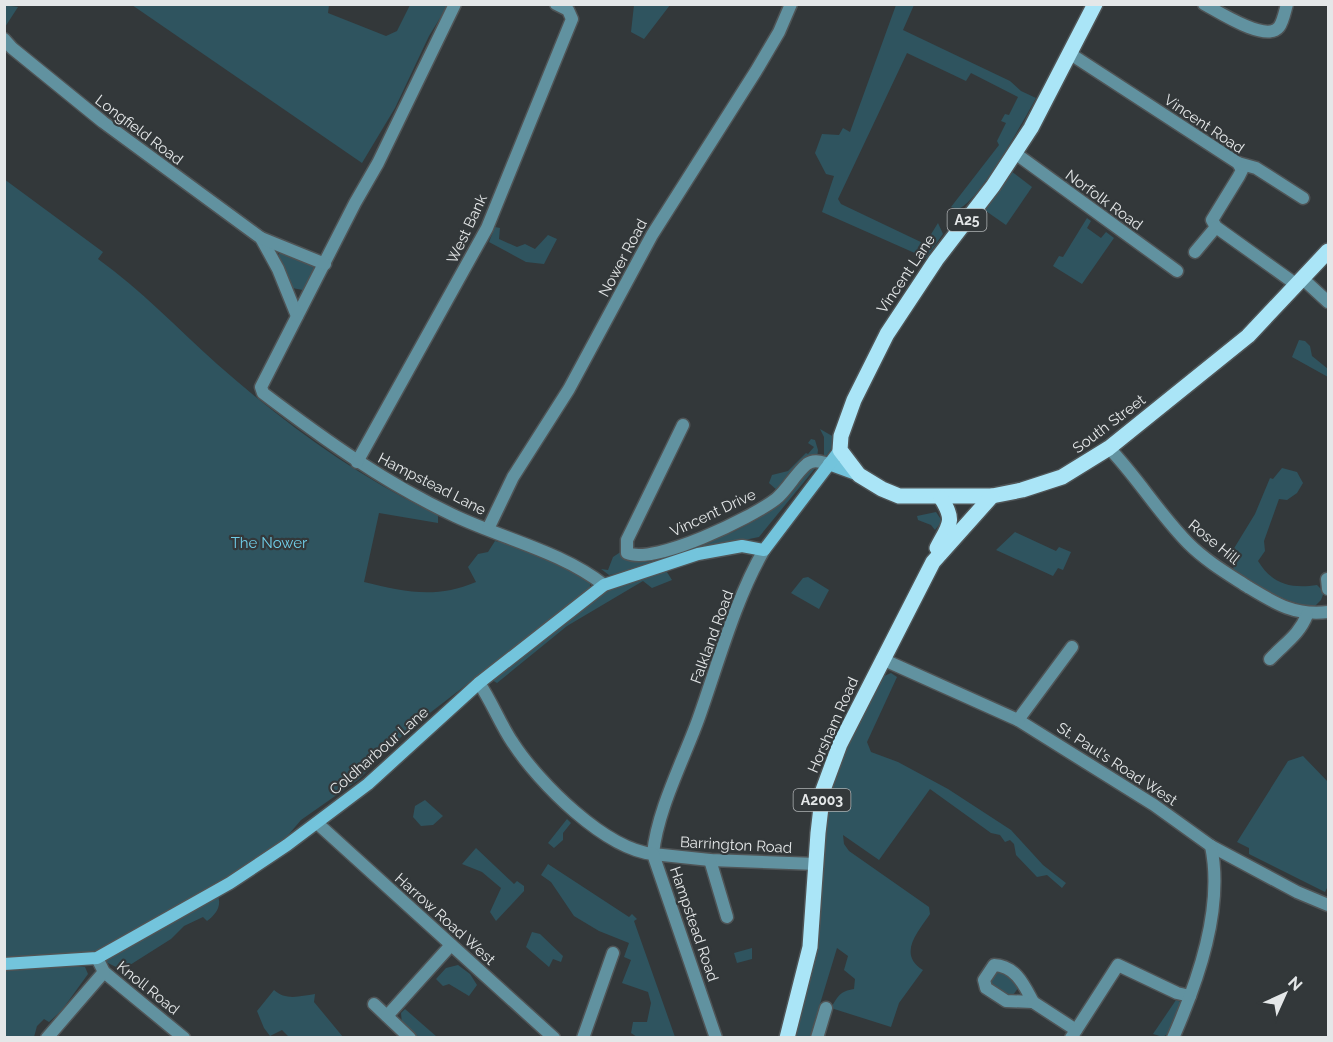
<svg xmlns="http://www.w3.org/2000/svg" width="1333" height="1042" font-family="Raleway,sans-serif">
	<rect width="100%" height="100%" fill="#33383a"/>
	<g fill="#2f545f">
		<path d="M4,5L18,7L5,27L4,25Z"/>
		<path d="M132,5H329L328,13L386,36L397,31L410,5H448L429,36L395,108L362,163Z"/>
		<path d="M634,5V4L670,5L644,39L631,32Z"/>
		<path d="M896,5H914L903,30L1010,81L1021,91L1036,98C1024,120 978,203 958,209L951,207L999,145L997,141L1006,123L1001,121L1005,114L1009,115L1018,97L971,73L966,81L907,53L838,199L841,204L925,244L938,223L943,234L926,258L822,212L834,176L826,174L815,153L822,134L839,135L843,128L850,132Z"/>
		<path d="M1011,171L1032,187L1006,225L983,209Z"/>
		<path d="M4,179L103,252L98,259C141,290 178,329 217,364C285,424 356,476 438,515V523L379,513L364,582C405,592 436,599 476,582L468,567L478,554L488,552L495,541L514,545L578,573L590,581V587L582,596L409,729L358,780L301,820L284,840L218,896C222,907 215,915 207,921L203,917L184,926L171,939L122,970L104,961L99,951L5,961Z"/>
		<path d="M1087,218L1091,221L1087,228L1101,238L1106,232L1114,238L1082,284L1053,266L1059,256L1063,257Z"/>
		<path d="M495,227L500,228L499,239L517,247L525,244L535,249L548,235L557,239L544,264L526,262L489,242Z"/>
		<path d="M280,252L316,266L303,290L292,288L278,256Z"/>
		<path d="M1299,340L1305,341L1310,346L1312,356L1328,369V377L1292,357Z"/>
		<path d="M820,429L834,437V445L824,459V437Z"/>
		<path d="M811,439L815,440L818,450L817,458L779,492L769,483L772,475L788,471L806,453L808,454L814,447L808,443Z"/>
		<path d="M817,466L759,537L715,546L623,573L609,575L601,569L608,570L613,557L622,551L639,557L642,562L654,561L735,531L756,520L778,505L808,468Z"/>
		<path d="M1282,468L1297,472L1303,483L1297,493L1287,500L1279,499L1264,541L1265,551L1258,561C1272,584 1291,589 1317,585L1324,592L1321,600L1314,607C1284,603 1258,586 1233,570L1236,555L1233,550L1255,514L1270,478L1273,479Z"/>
		<path d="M936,512L942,521L935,530L931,525L918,520L917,516Z"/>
		<path d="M1015,532L1056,551L1059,547L1071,552L1063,570L1058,568L1053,576L996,550Z"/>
		<path d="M665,569L672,580L652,588L643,581L567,626L497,683L492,680L608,588Z"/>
		<path d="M808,577L829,590L819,609L791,593L803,578Z"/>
		<path d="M891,673L897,677L867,742L871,752L898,762L948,789L1011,830L1043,865L1066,883L1062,888L1047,875L1037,877L1016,855L1014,844L1010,840L1005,842L1000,835L991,833L930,789L879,860L843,835L844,844L849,851L929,907L930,914C918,932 897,954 923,970L899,1003L891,1027L831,1008C838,996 840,991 854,989L855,979L844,970L848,956L837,948L810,1037L791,1038L829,787L840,757L882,677Z"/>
		<path d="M1303,756L1328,782V886L1325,892L1249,854V848L1237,842L1288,761Z"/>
		<path d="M425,800L443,816L433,825L421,826L413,817L415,806Z"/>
		<path d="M567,819L571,823L563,833V840L554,848L548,843Z"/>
		<path d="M476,848L514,884L517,881L524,886V891L496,921L490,912L501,888L482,872L462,864Z"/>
		<path d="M548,864L629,917L632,914L637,919L634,921L675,1037H637L631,1033L633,1022H647L651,1003L648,992L622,983L631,960L624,957L629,943L599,931L574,916L551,882L541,875Z"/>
		<path d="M532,932L540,934L563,956L561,962L553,959L549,967L526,947Z"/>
		<path d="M752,948V959L737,963L734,953Z"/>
		<path d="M54,965L85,967L88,974L62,1010L49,1022L44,1019L37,1026L34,1037H5L4,968Z"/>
		<path d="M458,965L470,974L477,985L469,996L449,984L443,986L436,979L446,968Z"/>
		<path d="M995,970H999L1017,981L1019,987L1013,995L1007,996L990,984L989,979Z"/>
		<path d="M274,990C286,1001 300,996 315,994L314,1002L343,1037H289L282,1030L270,1036L264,1028L257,1011Z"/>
		<path d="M1176,1000L1181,1002C1182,1015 1174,1031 1163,1037L1153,1034Z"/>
		<path d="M405,1009L437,1037H414L402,1024L401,1013Z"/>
	</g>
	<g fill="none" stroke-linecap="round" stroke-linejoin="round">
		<g stroke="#4f5456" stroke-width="15">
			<g id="street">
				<path d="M455,4L378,163L355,203L261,387L263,393C325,440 385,483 455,516C504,539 562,552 604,585"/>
				<path d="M1204,4C1219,12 1266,43 1279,27C1283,22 1285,11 1287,4"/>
				<path d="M4,39L12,48L103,122L261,238L278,269L297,316"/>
				<path d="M1069,53L1238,163L1242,170L1239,176L1212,220L1216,227L1297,285"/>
				<path d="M1015,153L1177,271"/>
				<path d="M1238,163L1256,168L1303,198"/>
				<path d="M261,238L325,264"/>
				<path d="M1195,252L1216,227"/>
				<path d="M1303,279L1328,302"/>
				<path d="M683,425L627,540V553C655,565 751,518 776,499C788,489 795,474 807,464C814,459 821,462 829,464"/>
				<path d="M1109,448C1138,478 1159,514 1189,544C1206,561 1228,574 1248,587C1276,604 1295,616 1328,612"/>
				<path d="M357,462L487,228L572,19L568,10L556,4"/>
				<path d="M488,529L513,477L569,389L652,235L756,71L779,32L791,4"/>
				<path d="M764,550C736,597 717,667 698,720C683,761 657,811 653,854L710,860L817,864"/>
				<path d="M1327,579L1328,589"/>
				<path d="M882,659L1018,720L1154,805L1211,846L1297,892L1328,905"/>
				<path d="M1270,659C1285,643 1299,635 1307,615"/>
				<path d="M479,683C492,702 500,724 513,743C539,783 605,849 653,854L716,1038"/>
				<path d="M1018,720L1072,647"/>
				<path d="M317,823L554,1038"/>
				<path d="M710,860L727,917"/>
				<path d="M97,958L104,972L184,1038"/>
				<path d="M994,965C1016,966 1024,985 1033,1002L1006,1001L986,988L984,980Z"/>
				<path d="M1033,1002L1076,1030"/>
				<path d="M374,1004L410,1038"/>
				<path d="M387,1016L451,945"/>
				<path d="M47,1038L104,972"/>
				<path d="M583,1038L613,953"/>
				<path d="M817,1038L826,1008"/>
				<path d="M1071,1038L1118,965L1177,993L1190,996"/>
				<path d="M1173,1038C1198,981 1224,908 1211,846"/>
			</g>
		</g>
		<g stroke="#4f5456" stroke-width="15">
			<g id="secondary">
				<path d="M829,464L859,475"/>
				<path d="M4,964L97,958L230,883L287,845L368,784L479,683L604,585L698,554L742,546L764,550L840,450"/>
			</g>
		</g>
		<g stroke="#4f5456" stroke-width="18">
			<g id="primary">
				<path d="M1095,4L1031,128L993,186L936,260L887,334L854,400L841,436L840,450L859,475L882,489L899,496H992L1022,490L1062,477L1109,448L1248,336L1328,251"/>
				<path d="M937,548C949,525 956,521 941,498"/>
				<path d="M787,1038L810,947L818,833L823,790L840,744L933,562L992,496"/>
			</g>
		</g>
		<use href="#street" stroke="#6192a0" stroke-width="12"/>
		<use href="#secondary" stroke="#73c4dc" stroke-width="12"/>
		<use href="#primary" stroke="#aae5f7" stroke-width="15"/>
	</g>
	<g text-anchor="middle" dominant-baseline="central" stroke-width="4.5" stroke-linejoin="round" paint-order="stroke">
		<g fill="#33383a" stroke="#afb2b4" stroke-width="1.5">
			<rect x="947.5" y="209" width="39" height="22" rx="4.5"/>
			<rect x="793.5" y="789" width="57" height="22" rx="4.5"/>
		</g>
		<g font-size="14" font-weight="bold" fill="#e4e7e8">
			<text x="967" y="220">A25</text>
			<text x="822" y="800">A2003</text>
		</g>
		<g font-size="15" fill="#e4e7e8" stroke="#33383a">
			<text transform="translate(1204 124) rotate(34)">Vincent Road</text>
			<text transform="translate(139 130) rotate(37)">Longfield Road</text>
			<text transform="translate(1104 200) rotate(36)">Norfolk Road</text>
			<text transform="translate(467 229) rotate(-65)">West Bank</text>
			<text transform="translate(623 258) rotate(-62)">Nower Road</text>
			<text transform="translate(906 274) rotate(-56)">Vincent Lane</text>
			<text transform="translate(1109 424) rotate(-37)">South Street</text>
			<text transform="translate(432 484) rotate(27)">Hampstead Lane</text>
			<text transform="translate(713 513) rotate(-25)">Vincent Drive</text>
			<text transform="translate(1214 542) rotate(39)">Rose Hill</text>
			<text transform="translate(712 637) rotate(-70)">Falkland Road</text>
			<text transform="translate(833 725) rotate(-66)">Horsham Road</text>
			<text transform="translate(379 751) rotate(-41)">Coldharbour Lane</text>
			<text transform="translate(1117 764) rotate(33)">St. Paul's Road West</text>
			<text transform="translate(736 845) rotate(3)">Barrington Road</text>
			<text transform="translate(445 919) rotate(42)">Harrow Road West</text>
			<text transform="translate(694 924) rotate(71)">Hampstead Road</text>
			<text transform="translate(148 988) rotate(39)">Knoll Road</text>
		</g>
		<g font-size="15" fill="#6fcde8" stroke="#33383a">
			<text x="269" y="543">The Nower</text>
		</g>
	</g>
	<rect width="1333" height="1042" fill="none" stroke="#e4e7e8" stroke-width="12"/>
	<g transform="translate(1285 994) rotate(45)" stroke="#33383a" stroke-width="4.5" paint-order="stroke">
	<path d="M0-4.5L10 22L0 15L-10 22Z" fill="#e4e7e8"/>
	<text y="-9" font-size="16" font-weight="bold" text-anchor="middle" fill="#e4e7e8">N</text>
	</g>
</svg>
